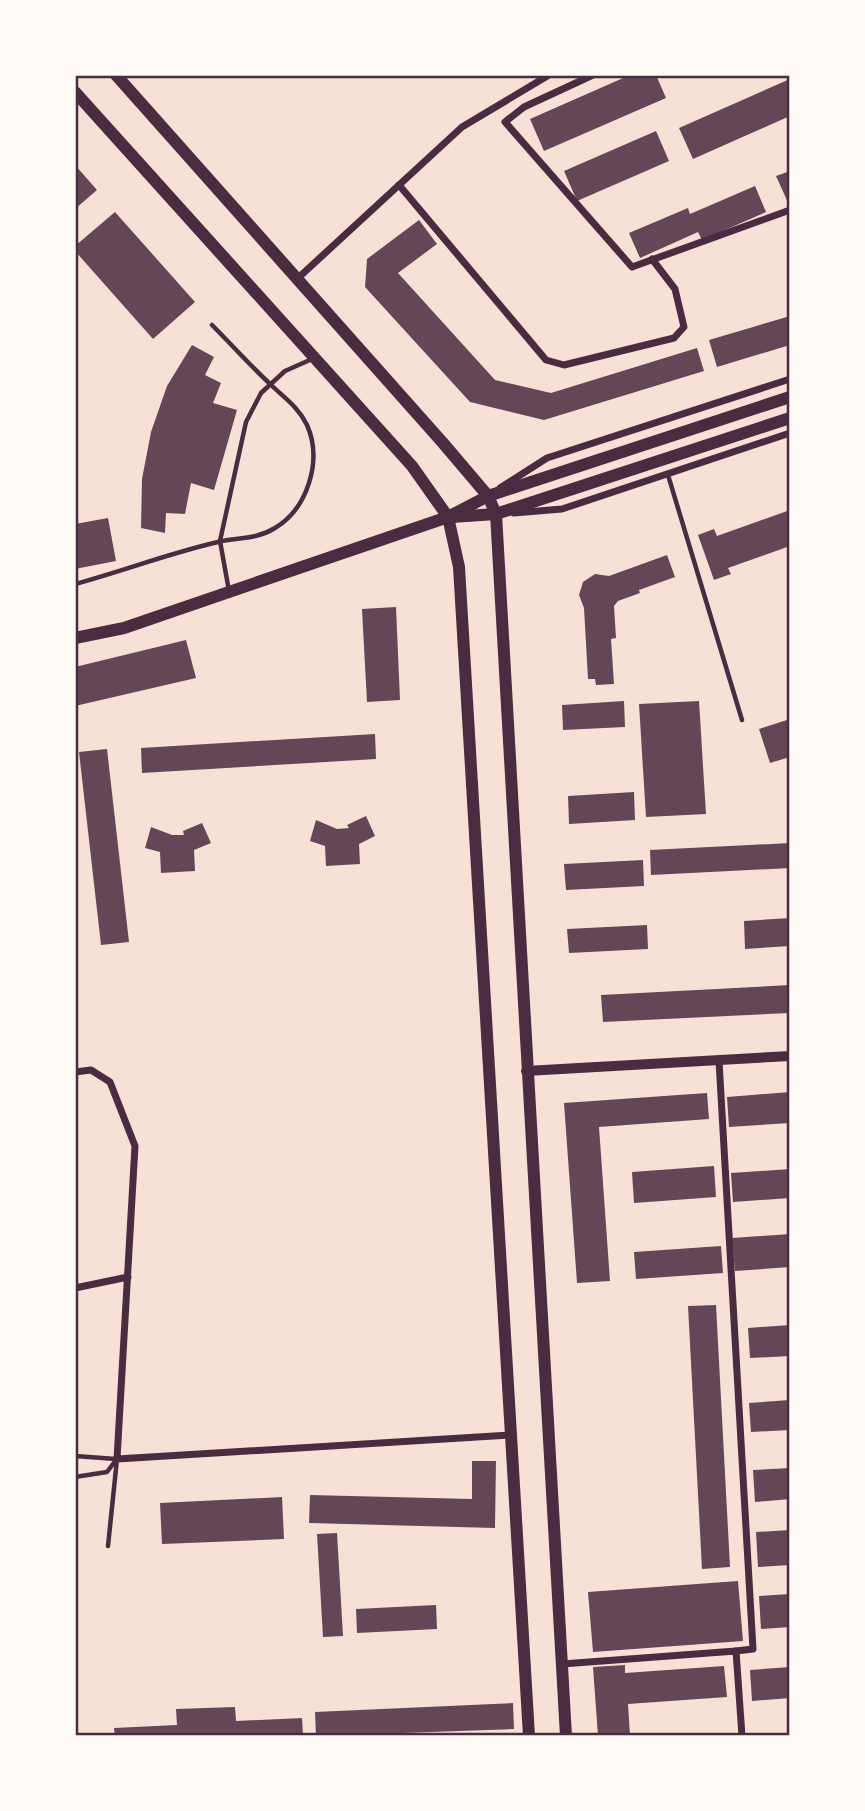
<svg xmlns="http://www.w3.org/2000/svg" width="865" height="1811" font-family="Rubik,sans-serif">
	<rect width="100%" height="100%" fill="#f7e1d7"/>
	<g fill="#644757">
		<path d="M630,75H656L666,98L544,151L530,119Z"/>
		<path d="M790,79V116L693,159L679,128Z"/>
		<path d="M656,131L669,161L577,201L564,171Z"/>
		<path d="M75,165L97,190L75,209Z"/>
		<path d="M790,171V207L776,176Z"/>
		<path d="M755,186L766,212L702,240L698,232L640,258L629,233L688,208L690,214Z"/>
		<path d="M115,212L195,302L153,339L75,251V246Z"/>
		<path d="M419,220L437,244L398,273L495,380L551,393L697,348L704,371L544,420L470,402L365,287L367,259Z"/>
		<path d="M790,316V345L717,367L709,340Z"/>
		<path d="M192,345L214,357L205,375L221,383L213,403L237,410L214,490L191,483L185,514L166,513L165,533L141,528L142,479L151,432L167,386Z"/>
		<path d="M790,510V546L728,568L731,574L714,580L698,535L714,529L717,536Z"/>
		<path d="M108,518L116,561L75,569V524Z"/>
		<path d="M667,555L675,577L639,590L640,593L618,601L614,606L616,638L611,639L614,684L596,685L595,679H588L584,608L579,595L583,582L595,574L609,576Z"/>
		<path d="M396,607L400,700L367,702L362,609Z"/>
		<path d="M186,640L196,678L75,706V667Z"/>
		<path d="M624,701L625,727L563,730L562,705Z"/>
		<path d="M699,701L706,814L646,817L639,704Z"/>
		<path d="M790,719V757L770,763L759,729Z"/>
		<path d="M375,734L376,759L142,773L141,748Z"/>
		<path d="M107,749L129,942L101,945L79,752Z"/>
		<path d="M634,792L635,820L569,824L568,796Z"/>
		<path d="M366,816L375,836L359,844L360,864L326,866L325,846L310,841L316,820L337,829L349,828L347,825Z"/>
		<path d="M202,823L211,843L194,850L195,871L161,873L160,852L145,848L151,827L172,835H184L183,831Z"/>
		<path d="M790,843V868L651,875L650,850Z"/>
		<path d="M643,860L644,886L566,890L564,864Z"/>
		<path d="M790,918V946L745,949L744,921Z"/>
		<path d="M647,925L648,949L569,953L567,929Z"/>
		<path d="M790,985V1013L603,1022L601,995Z"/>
		<path d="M790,1092V1123L729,1127L727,1097Z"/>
		<path d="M707,1093L709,1119L599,1127L610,1281L577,1283L564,1103Z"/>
		<path d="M714,1166L716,1197L634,1203L632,1172Z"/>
		<path d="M790,1169V1198L733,1202L731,1173Z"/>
		<path d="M790,1234V1267L735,1271L732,1238Z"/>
		<path d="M721,1246L723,1273L636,1279L634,1252Z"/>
		<path d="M716,1305L730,1567L702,1569L688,1306Z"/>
		<path d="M790,1325V1356L750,1358L748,1328Z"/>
		<path d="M790,1400V1430L751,1432L749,1403Z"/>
		<path d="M472,1461H496L495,1528L309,1523L310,1495L472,1499Z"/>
		<path d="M790,1468V1499L755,1502L753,1470Z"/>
		<path d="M282,1497L284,1539L162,1544L160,1503Z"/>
		<path d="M790,1530V1565L758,1567L756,1532Z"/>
		<path d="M337,1533L343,1636L323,1637L317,1534Z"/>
		<path d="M738,1581L743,1641L593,1652L588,1592Z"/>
		<path d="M790,1594V1627L761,1629L759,1596Z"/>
		<path d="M436,1605L437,1629L357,1633L356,1609Z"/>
		<path d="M625,1665V1673L724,1666L727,1697L628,1704L630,1736H598L593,1667Z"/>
		<path d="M790,1667V1698L752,1701L750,1670Z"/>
		<path d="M513,1703L514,1729L316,1736L315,1712Z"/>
		<path d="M235,1707L236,1721L302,1718L303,1736H115L114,1728L177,1725L176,1709Z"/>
	</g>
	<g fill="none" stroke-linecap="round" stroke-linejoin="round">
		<g stroke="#4a2c40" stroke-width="4.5">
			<path d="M668,475L742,720"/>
			<path d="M75,584C123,571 170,553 218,542C238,537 256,540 275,528C307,509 323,461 307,425C298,406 283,397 268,382C249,364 231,344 212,325"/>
			<path d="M229,591L220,541L246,422L261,393L285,371L312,359"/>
			<path d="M75,1456L116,1459"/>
			<path d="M75,1477L107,1472L116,1460"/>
			<path d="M108,1546L117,1459"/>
		</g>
		<g stroke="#4a2c40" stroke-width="7">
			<path d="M593,75L524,107L505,122L632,267L790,210"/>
			<path d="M399,185L546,360L564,365L674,338L684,327L675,289L652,259"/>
			<path d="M297,279L462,127L549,75"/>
			<path d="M500,488L547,458L790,379"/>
			<path d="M514,513L562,509L790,433"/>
			<path d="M719,1061L753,1649L736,1651"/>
			<path d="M75,1072L91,1070L110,1082L135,1146L117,1459L511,1435"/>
			<path d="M75,1288L128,1277"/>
			<path d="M562,1664L736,1651L742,1736"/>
		</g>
		<path stroke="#4a2c40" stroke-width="10" d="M526,1071L790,1056"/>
		<g stroke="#4a2c40" stroke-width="12">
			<path d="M116,75L443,443L488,496L496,514L566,1736"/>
			<path d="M75,92L412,466L448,517L459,567L529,1736"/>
			<path d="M452,517L496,514L790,418"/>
			<path d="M75,638L124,628L448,517L488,496L790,397"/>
		</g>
	</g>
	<rect width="865" height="1811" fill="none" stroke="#fffaf5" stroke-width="154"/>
	<rect x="77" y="77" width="711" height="1657" fill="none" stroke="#4a2c40" stroke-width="2.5"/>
</svg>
